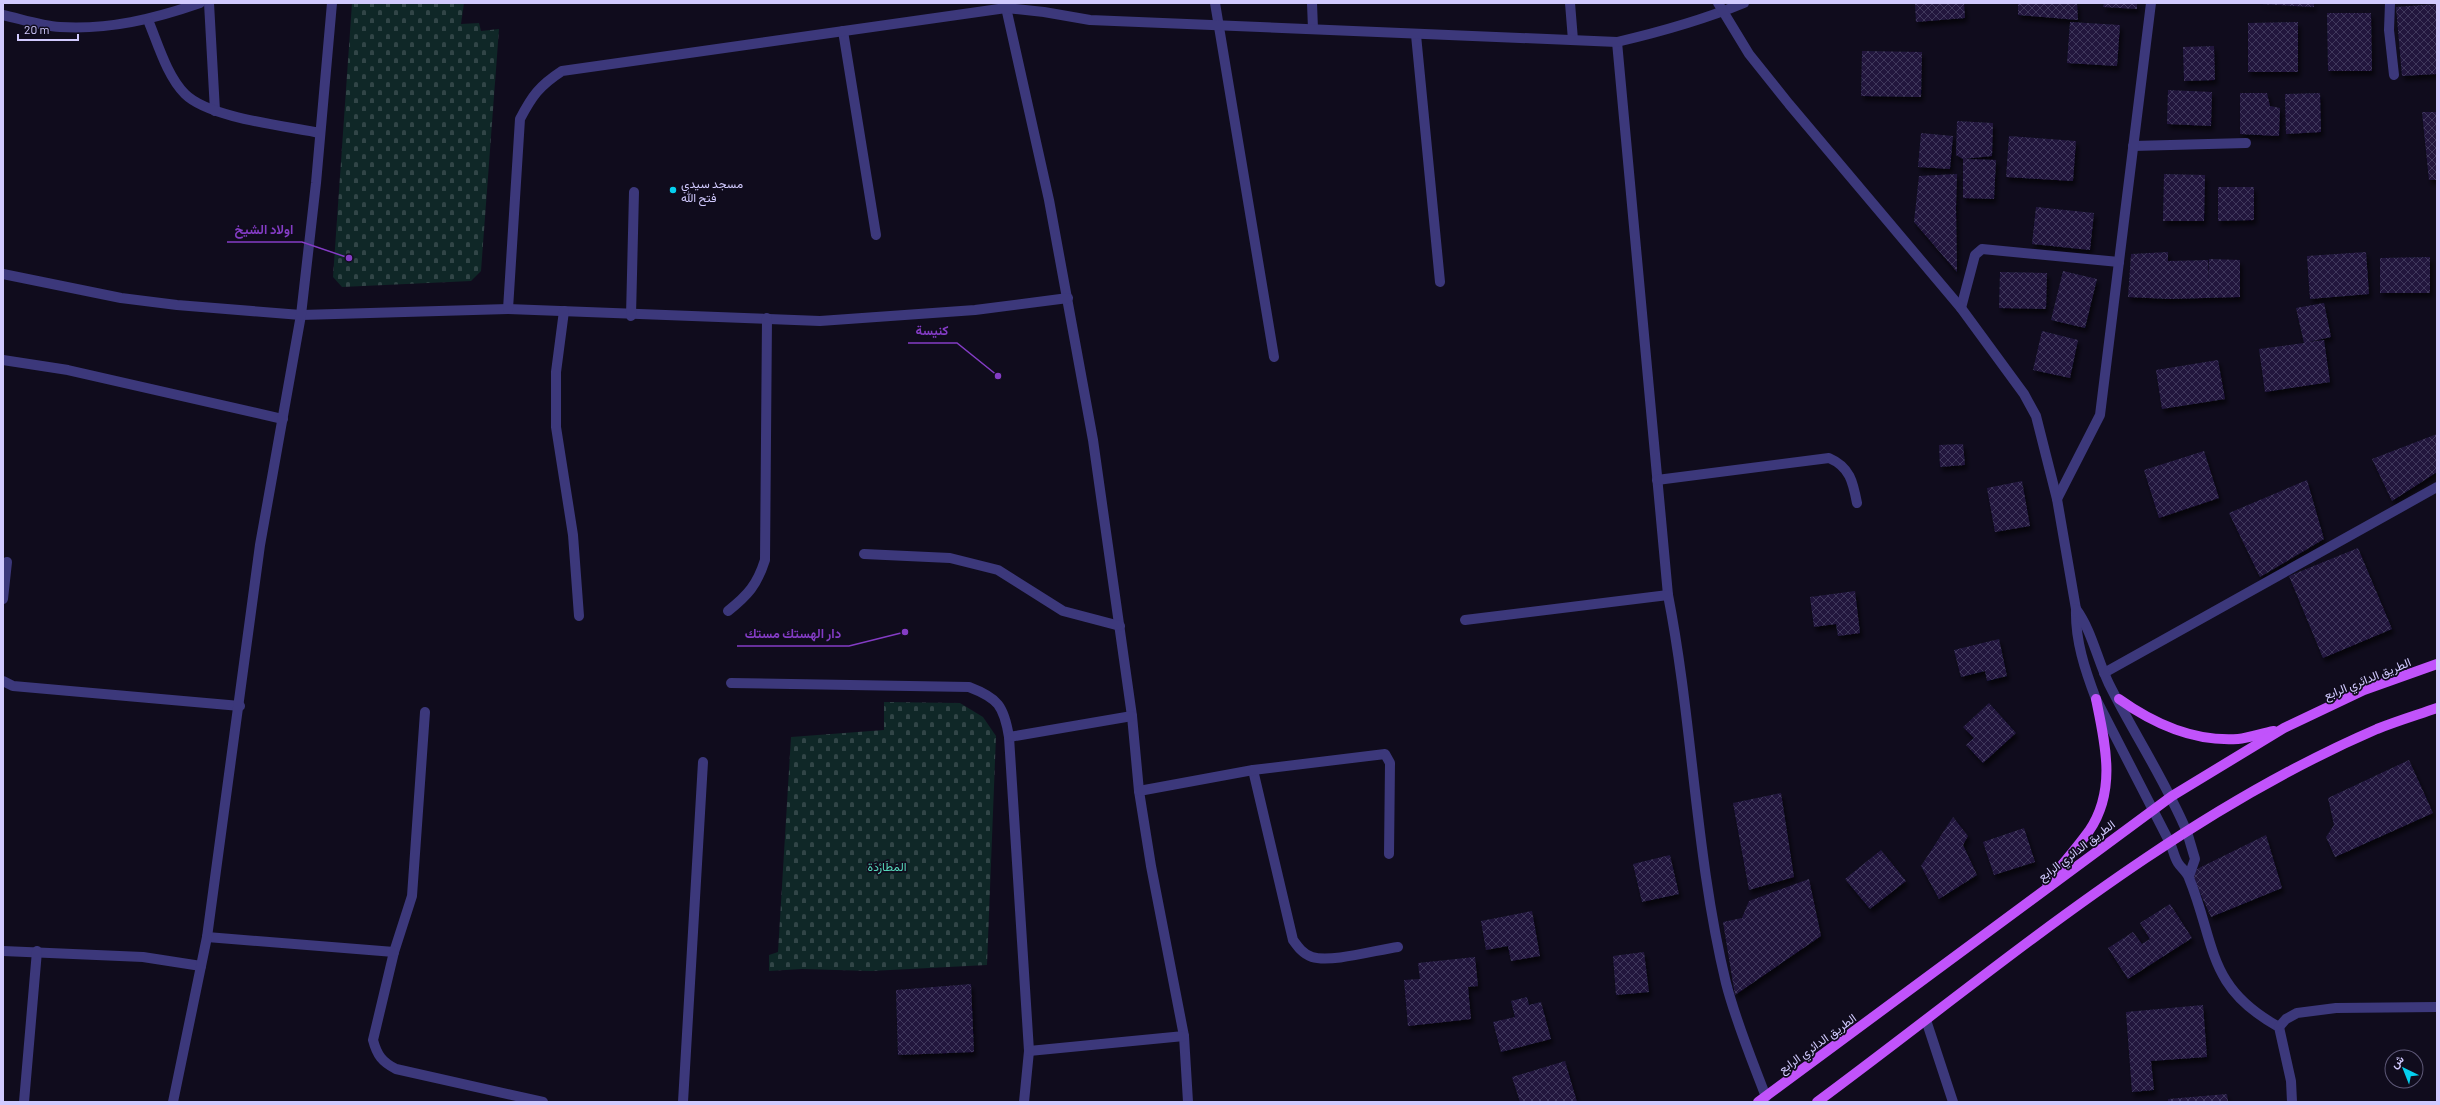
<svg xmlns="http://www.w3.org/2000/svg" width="2440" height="1105" font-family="Barlow,Vazirmatn,sans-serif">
	<defs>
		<pattern id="cemetery-stones" width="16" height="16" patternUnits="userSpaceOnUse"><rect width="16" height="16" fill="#0f2727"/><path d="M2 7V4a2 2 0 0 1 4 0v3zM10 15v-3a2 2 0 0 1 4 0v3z" fill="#314547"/></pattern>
		<pattern id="building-cross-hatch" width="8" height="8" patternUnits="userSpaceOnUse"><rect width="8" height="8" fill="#21193e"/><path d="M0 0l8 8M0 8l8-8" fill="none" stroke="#40395b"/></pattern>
		<filter id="shadow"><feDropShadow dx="2.5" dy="4.5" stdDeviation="2" flood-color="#0009"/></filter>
	</defs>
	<rect width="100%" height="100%" fill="#100c1d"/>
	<g fill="url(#cemetery-stones)">
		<path d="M352,3H464L461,24L479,23L481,31L499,29L481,271L471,281L342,287L333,277Z"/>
		<path d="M884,702L960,703L983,717L996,736L987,965L871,971L802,969L769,971V955L778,952L791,737L884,730Z"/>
	</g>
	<g fill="url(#building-cross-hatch)" filter="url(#shadow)">
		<path d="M1915,3H1964L1965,18L1916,22Z"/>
		<path d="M2018,3H2077L2078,20L2018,15Z"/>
		<path d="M2104,3H2137V9L2103,7Z"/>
		<path d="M2260,3H2314V7L2260,4Z"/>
		<path d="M2437,4V74L2402,76L2396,7Z"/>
		<path d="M2327,13H2371L2372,71H2328Z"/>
		<path d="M2070,22L2120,25L2117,66L2067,63Z"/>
		<path d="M2298,22V72H2248V23Z"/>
		<path d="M2214,46L2215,80L2184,81L2183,47Z"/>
		<path d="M1862,51L1922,52L1921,97L1861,96Z"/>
		<path d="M2168,90L2212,92L2211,126L2167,124Z"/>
		<path d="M2240,93H2267L2270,106L2280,108L2279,136L2240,134Z"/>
		<path d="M2320,93L2321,132L2286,134L2285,94Z"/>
		<path d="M2422,112H2437V180H2429Z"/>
		<path d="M1957,121L1993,123L1992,156L1963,159L1956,155Z"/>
		<path d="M1921,133L1953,136L1950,169L1918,167Z"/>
		<path d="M2009,136L2076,141L2073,181L2006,177Z"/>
		<path d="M1963,159L1996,160L1994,199L1963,198Z"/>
		<path d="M1957,174L1956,207L1957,272L1914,222L1919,176Z"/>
		<path d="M2164,174L2205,175L2204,221H2163Z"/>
		<path d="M2218,187H2254V220L2218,221Z"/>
		<path d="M2036,207L2094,213L2090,250L2032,244Z"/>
		<path d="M2168,252V261L2208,260V281L2209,259L2240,260V297L2169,299L2128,297L2131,254Z"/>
		<path d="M2366,252L2369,294L2310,299L2307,256Z"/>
		<path d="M2430,257V293H2380V258Z"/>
		<path d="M2063,271L2097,279L2085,328L2051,320Z"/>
		<path d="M2000,272L2047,273L2046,309L1999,308Z"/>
		<path d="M2324,303L2331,337L2308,342L2324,340L2330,382L2265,392L2259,349L2304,343L2296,308Z"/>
		<path d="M2042,331L2078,340L2070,378L2033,370Z"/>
		<path d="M2218,360L2225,399L2162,409L2156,370Z"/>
		<path d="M2437,434V472L2392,501L2372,459Z"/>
		<path d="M1963,444L1965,465L1940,467L1939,445Z"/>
		<path d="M2204,451L2219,498L2159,518L2144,470Z"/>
		<path d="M2307,480L2324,539L2260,577L2229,513Z"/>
		<path d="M2022,481L2030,526L1995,532L1987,488Z"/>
		<path d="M2358,548L2392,629L2323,658L2289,576Z"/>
		<path d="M1855,591L1860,633L1838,636L1836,624L1814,627L1810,597Z"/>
		<path d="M1999,639L2007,676L1987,681L1985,671L1961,677L1954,650Z"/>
		<path d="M1989,703L2016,733L1983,763L1966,745L1974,738L1963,727Z"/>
		<path d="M2409,760L2433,813L2335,857L2326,837L2334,825L2328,798Z"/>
		<path d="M1781,793L1794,877L1749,890L1733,803Z"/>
		<path d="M1953,817L1968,836L1963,845L1977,875L1939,899L1921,866Z"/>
		<path d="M2024,828L2035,862L1994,875L1983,842Z"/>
		<path d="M2266,835L2282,888L2211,917L2191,872Z"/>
		<path d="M1881,850L1906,881L1870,909L1845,879Z"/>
		<path d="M1670,855L1679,894L1642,902L1633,864Z"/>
		<path d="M1809,879L1821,936L1735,995L1723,922L1742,918L1749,901Z"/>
		<path d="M2170,904L2192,938L2128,979L2108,948L2133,932L2142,944L2150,939L2140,923Z"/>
		<path d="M1532,911L1540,956L1511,961L1508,946L1486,950L1481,921Z"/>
		<path d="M1644,952L1649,992L1616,995L1613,956Z"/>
		<path d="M1475,957L1478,986L1468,987L1471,1019L1408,1026L1404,980L1420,979L1418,963Z"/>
		<path d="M971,984L974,1052L898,1055L896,990Z"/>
		<path d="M1527,997L1529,1005L1541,1002L1551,1039L1501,1052L1493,1022L1515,1017L1511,1001Z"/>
		<path d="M2203,1005L2207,1057L2151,1061L2154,1090L2132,1092L2126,1012Z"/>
		<path d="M1565,1061L1577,1102H1520L1512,1077Z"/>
		<path d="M2227,1094L2228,1102H2168V1099Z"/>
	</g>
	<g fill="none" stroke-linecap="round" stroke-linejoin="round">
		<g stroke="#3c387b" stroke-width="10">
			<path d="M209,3L215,111"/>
			<path d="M1005,3L1049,200L1093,440L1132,716L1139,791L1151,866L1184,1036L1188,1102"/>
			<path d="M1215,3L1274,357"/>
			<path d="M1312,3L1313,29"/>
			<path d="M1570,3L1573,40"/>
			<path d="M2390,3L2389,30L2394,75"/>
			<path d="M3,15C21,19 41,26 60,27C109,30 154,19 200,3"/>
			<path d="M148,20C158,44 167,76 185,94C209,118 286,126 320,133"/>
			<path d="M843,31L876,235"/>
			<path d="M1416,35L1440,282"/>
			<path d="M1617,42L1668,595C1693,723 1695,855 1726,983C1736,1022 1752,1060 1766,1097"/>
			<path d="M2133,146L2246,143"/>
			<path d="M3,274L121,298L177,305L301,315L508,309L820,321L975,310L1068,298"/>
			<path d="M1961,308L1975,255L1982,249L2119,262"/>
			<path d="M508,309L520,119C532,96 539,86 562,71L1006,8L1044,12L1090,20L1617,42C1660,32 1703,20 1744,3"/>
			<path d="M564,311L556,372V427L573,535L579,616"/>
			<path d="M631,316L634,192"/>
			<path d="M3,360L68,370L283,419"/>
			<path d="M1657,480L1829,458C1850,467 1853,482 1857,503"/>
			<path d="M2057,499L2100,415L2151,3"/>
			<path d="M864,554L950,558L998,570L1063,611L1120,626"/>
			<path d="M3,599L7,562"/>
			<path d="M728,611C748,595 757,585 765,560L767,318"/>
			<path d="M1465,620L1668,595"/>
			<path d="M2104,673L2437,487"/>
			<path d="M3,681L13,686L240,706"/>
			<path d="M731,683L969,687C998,698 1004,706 1009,737L1029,1051L1024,1102"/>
			<path d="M425,712L412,896L394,952L373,1040C377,1055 382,1062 396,1069L543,1102"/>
			<path d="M1009,737L1132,716"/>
			<path d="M1253,770L1293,940C1298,947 1303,954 1312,957C1331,963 1376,950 1398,947"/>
			<path d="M1139,791L1253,770L1385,754L1390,763L1389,854"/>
			<path d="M2187,832L2195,859L2189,876"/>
			<path d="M2170,843C2173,849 2174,857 2178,863C2181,868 2187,872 2189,878C2216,944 2206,987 2279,1027L2291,1081L2292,1102"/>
			<path d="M207,937L394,952"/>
			<path d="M3,951L143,957L201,966"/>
			<path d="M1926,1020L1953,1102"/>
			<path d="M2279,1027L2286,1019L2297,1013L2336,1008L2437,1007"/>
			<path d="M1029,1051L1184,1036"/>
			<path d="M24,1102L37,951"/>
			<path d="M683,1102L703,762"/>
		</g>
		<g stroke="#3c387b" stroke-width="10">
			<path d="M1718,3L1749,54L1789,104L1961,308L2024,394L2036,416L2057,499L2076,609C2075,640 2085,670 2096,699L2170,843"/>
			<path d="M2076,609C2092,631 2097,659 2109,684C2134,734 2165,780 2187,832"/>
			<path d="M173,1102L207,937L260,545L301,315L316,183L332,3"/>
		</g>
		<g stroke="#c153fb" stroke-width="10">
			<path d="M2119,699C2154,724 2193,742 2238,739C2250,738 2262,733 2274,731"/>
			<path d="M2047,883C2061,866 2076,849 2089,831C2117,790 2105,743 2096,699"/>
			<path d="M1758,1102L2172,796L2284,728L2364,690L2437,664"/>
			<path d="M1817,1102C1997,969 2170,818 2377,729C2397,721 2417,715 2437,708"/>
		</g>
	</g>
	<circle fill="#05d0ee" stroke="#100c1d" stroke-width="1.5" cx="673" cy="190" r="4"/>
	<g text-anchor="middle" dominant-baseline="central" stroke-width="3.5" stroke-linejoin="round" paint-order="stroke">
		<g font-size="12" fill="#d1cafe" stroke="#100c1d" text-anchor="start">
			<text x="681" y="183">مسجد سيدي<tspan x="681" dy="14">فتح الله</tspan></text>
		</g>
		<g font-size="12" fill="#d1cafe" stroke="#100c1d">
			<text transform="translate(2367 678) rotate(-22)">الطريق الدائري الرابع</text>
			<text transform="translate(2076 850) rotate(-37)">الطريق الدائري الرابع</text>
			<text transform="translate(1817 1043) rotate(-36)">الطريق الدائري الرابع</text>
		</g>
		<g font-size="12" fill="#58dbbe" stroke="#100c1d">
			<text x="887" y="866">المَطَارْدَة</text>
		</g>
	</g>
	<path fill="none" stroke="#843cc5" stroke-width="1.5" d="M349 258L302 242H227M998 376L957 343H908M905 632L849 646H737"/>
	<g fill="#843cc5" stroke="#100c1d" stroke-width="1.5">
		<circle cx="349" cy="258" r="4"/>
		<circle cx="998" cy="376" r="4"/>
		<circle cx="905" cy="632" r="4"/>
	</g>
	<g font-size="13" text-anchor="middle" font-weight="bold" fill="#843cc5" stroke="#100c1d" stroke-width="3.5" stroke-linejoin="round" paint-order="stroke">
		<text x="264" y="234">اولاد الشيخ</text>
		<text x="932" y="335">كنيسة</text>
		<text x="793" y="638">دار الهستك مستك</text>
	</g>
	<rect width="2440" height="1105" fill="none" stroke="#d1cafe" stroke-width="8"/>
	<g transform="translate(2404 1069) rotate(317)"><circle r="19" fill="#100c1d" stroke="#5d5877"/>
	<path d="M0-3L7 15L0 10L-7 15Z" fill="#05d0ee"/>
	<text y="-6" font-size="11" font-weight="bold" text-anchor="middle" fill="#d1cafe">ش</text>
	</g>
	<path d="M18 34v6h60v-6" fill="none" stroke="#d1cafe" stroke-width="2"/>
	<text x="24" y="34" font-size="12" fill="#d1cafe" stroke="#100c1d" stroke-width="3" paint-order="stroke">20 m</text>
</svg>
